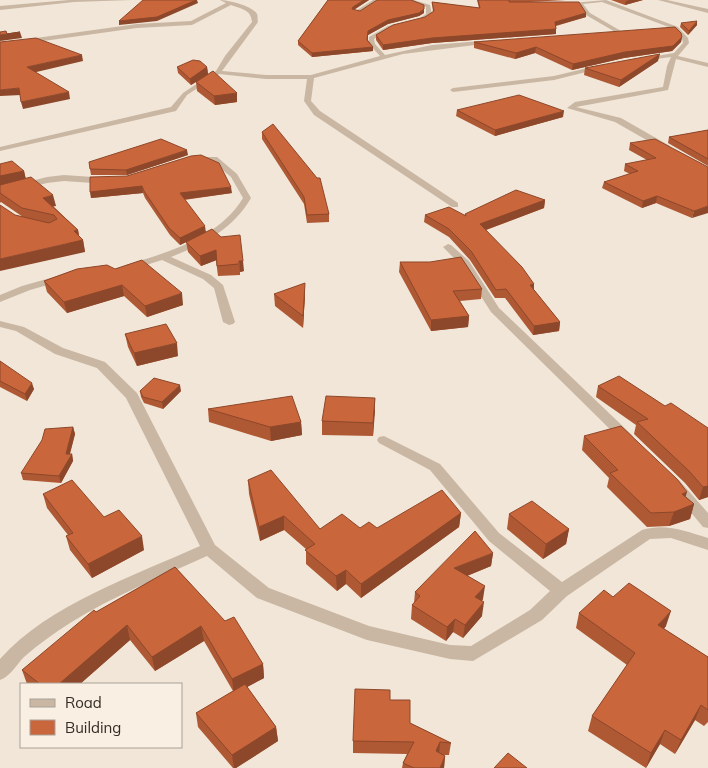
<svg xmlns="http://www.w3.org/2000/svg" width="708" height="768" font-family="Mulish,sans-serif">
	<rect width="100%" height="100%" fill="#f1e6d7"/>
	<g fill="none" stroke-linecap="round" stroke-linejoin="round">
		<g fill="#c9b7a3" fill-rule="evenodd">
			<path d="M69,0H132L74,2L0,10V6Z"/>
			<path d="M220,0C228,0 253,6 257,14C258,16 257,19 258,22L222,71L266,75H311L380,56L369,44V37L388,26L420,18L426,14V7L407,0H414L430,5L432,15L424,20L392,28L374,39L375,44L385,55L432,45L493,40L491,43L403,54L314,78L311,101L320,111L458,203V207H452L314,115L304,101L307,79H266L219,74L187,95L176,111L0,151V147L171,107L183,93L216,71L225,56L252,22C251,9 241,9 231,5L192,25L137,28L0,47V43L137,24L191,21L226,3Z"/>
			<path d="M373,0H379L359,13L354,12Z"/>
			<path d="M606,0L678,27L688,38L689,43L678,56L708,63V67L676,59L668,90L576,107L621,118L670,146V150H664L615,122L567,108L575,102L663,87L667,66L671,57L642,61L639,59L674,53L683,43L682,38L674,29L602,2L583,4L590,13L621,31V33H617L586,15L578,4H561Z"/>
			<path d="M658,0H667L708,9V13Z"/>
			<path d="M600,65L602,66V68L554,80L453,92L450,90L453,88L554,76Z"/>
			<path d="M188,157H217L237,174L251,198C233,229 204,244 171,257L211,275L223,285L235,322L233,324L229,325L223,322L214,288L203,279L162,260L130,270L125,267L126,265C169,252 219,238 243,198L231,177L212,161H191L187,159Z"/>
			<path d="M64,175L107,178L111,181L107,184L64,181L47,183L0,195V189L47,177Z"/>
			<path d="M448,244L451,245L469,261L499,308L632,435L634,438L632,441H622L491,312L461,265L443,247Z"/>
			<path d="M61,275L65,276L66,278L65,280L30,290L0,302V295L22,286Z"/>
			<path d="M0,321L24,327L63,348L105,362L137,393L215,545L269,588L369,626L450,645L471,646L530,610L550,591L489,541L430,470L379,443L377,440L379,437L384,436L440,464L499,533L562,582L642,530C665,523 685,531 708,538V550L671,538L650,539L567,596L542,620L473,661L450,659L367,640L257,598L207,556C161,577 113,596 70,623C54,633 39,644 24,657C16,665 11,676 0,680V659C49,604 134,576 200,546L126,398L97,368L55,354L16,331L0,327Z"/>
			<path d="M674,478L679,480L708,513V528L703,527L669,486L667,483L669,480Z"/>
		</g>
	</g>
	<g fill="#ae5834">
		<path d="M328,0H369L354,10L360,11L424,13L419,16L388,24L368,35V40L373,47V51L312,57L298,45V41Z"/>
		<path d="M477,0H566L530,2L586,13V17L556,26V34L432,43L383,50L376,40V35L425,17L433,12L432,2L479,8Z"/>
		<path d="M611,0H643L625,5Z"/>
		<path d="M681,23L697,25L688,35L680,27Z"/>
		<path d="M682,37L681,42L672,51L624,58L572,70L535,53L515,59L474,48V42Z"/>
		<path d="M658,61L619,87L584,75L585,68Z"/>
		<path d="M177,67H207L208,74L237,102L215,105L197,91L196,82L191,85L178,73Z"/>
		<path d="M457,110L563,117L495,136L456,116Z"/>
		<path d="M708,130V166L668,143L669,137Z"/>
		<path d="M262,132L329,214V222L307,223L304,204L262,139Z"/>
		<path d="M630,143L708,167L692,218L656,203L642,208L602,188L604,182L630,174L624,171L625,164L647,160L629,150Z"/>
		<path d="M188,155L127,175H91L90,169Z"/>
		<path d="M0,164L24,171L26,179L56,206H53L78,230L79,236L83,240L85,252L15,215L23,217L1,202L0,203Z"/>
		<path d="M90,177L232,193L184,200L206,232L221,237L244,271L240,272V275L218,276L216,260L201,266L188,252L186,242L180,245L170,235L145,198L143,193L91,198Z"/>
		<path d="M545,200L544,208L486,230L534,284V290L560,322L559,331L533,335L505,298H495L470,260L449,237L424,222L425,215L465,216V214Z"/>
		<path d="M400,262L482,289L481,299L460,301L469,316L468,327L431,331L399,272Z"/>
		<path d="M77,269L183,305L147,317L124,296L67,313L47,292L44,281Z"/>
		<path d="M274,294L305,295L303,328L275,306Z"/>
		<path d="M125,334L178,356L137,366L128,347Z"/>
		<path d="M0,361L34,389L27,401L0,387Z"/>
		<path d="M598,386L665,406L708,428V497L699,500L685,483L634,434L636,425L596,397Z"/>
		<path d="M140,391H181L163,409L144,403L141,397Z"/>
		<path d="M375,398L373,436L322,435V421Z"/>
		<path d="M208,409L301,422L302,435L271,441L209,422Z"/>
		<path d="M73,427L75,434L70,454H72L73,461L61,483L23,480L21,473Z"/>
		<path d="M584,436L686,497L694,504L690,519L669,526L647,527L607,487L609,478L582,450Z"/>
		<path d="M248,480L320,529L377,528L461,513L459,527L361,598L346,584L337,591L306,564V549L284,530L260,541L249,494Z"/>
		<path d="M43,494L104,517L144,550L92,578L70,550L66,536L68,535L47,508Z"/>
		<path d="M509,514L569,529L566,544L543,559L507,529Z"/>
		<path d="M493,553L491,566L467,576L483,599L482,601V616L463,638L453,632L446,641L411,619L412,605L414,603L415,592Z"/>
		<path d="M175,567L263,664L264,678L247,687L276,727L278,741L236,768H233L198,727L196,713L233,691L204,641L155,671L130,640L80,684H27L22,670L96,612Z"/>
		<path d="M613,597L666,626L664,629L708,657V722L704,726L695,720L675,754L660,744L646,768L588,731L592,716L627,665L576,628L579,613Z"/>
		<path d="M390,700L410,723L451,743L449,755H442L445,756L444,768H402L403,763L407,754L353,753V741Z"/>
	</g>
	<g fill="#8d472a">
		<path d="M196,0H197L198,3L157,21L119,25V21Z"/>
		<path d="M364,0H369L353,10L352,13L353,7Z"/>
		<path d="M630,0H643L625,5L626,1Z"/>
		<path d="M424,9V13L419,16L388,24L368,35L367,44L368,31L388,20Z"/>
		<path d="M586,13V17L554,26L555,22Z"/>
		<path d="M697,21V25L688,35L689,31Z"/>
		<path d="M556,29V34L432,43L383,50V45L432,38Z"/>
		<path d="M20,32L22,38L0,41V35Z"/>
		<path d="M682,37L681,42L672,51L624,58L572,70L573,64Z"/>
		<path d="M373,47V51L312,57V53Z"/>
		<path d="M536,47L535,53L515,59L516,53Z"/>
		<path d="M660,54L658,61L619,87L621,80Z"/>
		<path d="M82,55L83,61L28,74L27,67Z"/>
		<path d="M207,67L208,74L191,85L190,79Z"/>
		<path d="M19,88L21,95L0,96V90Z"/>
		<path d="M69,92L70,99L23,109L21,102Z"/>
		<path d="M237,93V102L215,105L214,96Z"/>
		<path d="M564,111L563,117L495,136V130Z"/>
		<path d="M187,150L188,155L127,175L126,170Z"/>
		<path d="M24,171L26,181L0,187V176Z"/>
		<path d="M142,186L143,193L91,198L90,192Z"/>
		<path d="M231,187L232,193L180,200V193Z"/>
		<path d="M53,195L56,206L46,208L43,198Z"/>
		<path d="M657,196L656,203L642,208L643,201Z"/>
		<path d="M545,200L544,208L480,232V224Z"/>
		<path d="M708,206V213L692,218L694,211Z"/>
		<path d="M205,226L206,233L180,245V238Z"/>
		<path d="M78,230L80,241L74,231Z"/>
		<path d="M83,240L85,252L0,271V259Z"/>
		<path d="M216,250L217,260L201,266L200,256Z"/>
		<path d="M239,261H243L244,271L240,272Z"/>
		<path d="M305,283V295L303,328V316Z"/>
		<path d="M534,284L533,293L530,285Z"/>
		<path d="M122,285L124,296L67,313L64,302Z"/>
		<path d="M182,293L183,305L147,317L145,306Z"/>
		<path d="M469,316L468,327L431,331V320Z"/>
		<path d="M560,322L559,331L533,335L534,326Z"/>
		<path d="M177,343L178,356L137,366L134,353Z"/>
		<path d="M32,383L34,389L27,401L25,394Z"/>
		<path d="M180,385L181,391L163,409L162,402Z"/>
		<path d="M375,398V412L373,436V423Z"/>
		<path d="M301,422L302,435L271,441L270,427Z"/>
		<path d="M73,427L75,434L68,460L72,454L73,461L61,483L59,476Z"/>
		<path d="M708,486V497L699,500L703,487Z"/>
		<path d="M687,492L683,506L682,494Z"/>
		<path d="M694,504L690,519L669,526L674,512Z"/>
		<path d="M461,513L459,527L361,598V584Z"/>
		<path d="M284,516V530L260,541L259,527Z"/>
		<path d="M569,529L566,544L543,559L546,544Z"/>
		<path d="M142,536L144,550L92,578L88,564Z"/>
		<path d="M493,553L491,566L452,582L454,568Z"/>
		<path d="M346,570V584L337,591L336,576Z"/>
		<path d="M485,586L483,599L473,610L475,597Z"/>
		<path d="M484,602L482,616L463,638L465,625Z"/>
		<path d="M671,611L666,626L653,640L658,625Z"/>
		<path d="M455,619L453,632L446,641L447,627Z"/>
		<path d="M127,625L130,640L80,684H59Z"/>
		<path d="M201,626L204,641L155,671L152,657Z"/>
		<path d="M263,664L264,678L234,694L232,679Z"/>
		<path d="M701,705L695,720L675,754L681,740Z"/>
		<path d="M276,727L278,741L236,768H234L232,755Z"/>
		<path d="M665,730L660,744L646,768L651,753Z"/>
		<path d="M440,742L439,755L436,751Z"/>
		<path d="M445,756L444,768H440Z"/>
	</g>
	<g fill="#ca663c" stroke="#8d472a">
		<path d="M143,0H196L157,17L119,21Z"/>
		<path d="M328,0H364L353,7L352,9L360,11L377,0H411L424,5V9L419,13L388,20L368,31L367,40L373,47L312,53L298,41Z"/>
		<path d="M478,0H509V2H579L586,13L555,22L556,29L432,38L383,45L376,35L393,25L425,17L434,11L432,2L480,8Z"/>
		<path d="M697,21L689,31L681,23Z"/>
		<path d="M675,27L681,33L682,37L673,46L625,52L573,64L536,47L516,53L474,42Z"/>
		<path d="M6,31L7,34L20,32L0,35V32Z"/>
		<path d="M36,38L82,55L27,67L69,92L21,102L19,88L0,90V42Z"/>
		<path d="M660,54L621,80L585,68Z"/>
		<path d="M193,60L200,61L207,67L190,79L177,67Z"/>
		<path d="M213,71L237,93L214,96L196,82Z"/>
		<path d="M519,95L564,111L495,130L457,110Z"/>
		<path d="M273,124L317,178H320L329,214L307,215L304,197L262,132Z"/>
		<path d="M708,130V159L669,137Z"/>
		<path d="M161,139L187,150L126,170L90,169L89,162Z"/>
		<path d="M655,139L708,167V206L694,211L657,196L643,201L604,182L638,171L625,164L656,158L630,143Z"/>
		<path d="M201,155L219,163L231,187L180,193L205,226L180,238L169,228L144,191L142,186L90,192V177L127,176L191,156Z"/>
		<path d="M12,161L24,171L0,176V164Z"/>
		<path d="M31,177L53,195L43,198L78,230L74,231L83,240L0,259V205L15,215L49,223L57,219L54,215L22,208L0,193V185Z"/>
		<path d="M516,190L545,200L480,224L522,267L534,284L530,285L560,322L534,326L506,289L496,290L471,251L449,229L425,215L449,207L466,216L465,214Z"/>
		<path d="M212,229L221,237L240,235L243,261H239V264L217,266L216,250L200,256L186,242Z"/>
		<path d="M461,257L482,289L453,291L469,316L431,320L400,262H430Z"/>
		<path d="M142,260L182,293L145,306L122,285L64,302L44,281L77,269L107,265L115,269Z"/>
		<path d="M305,283L303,316L274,294Z"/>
		<path d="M166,324L177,343L134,353L125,334Z"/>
		<path d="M0,361L32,383L25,394L0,381Z"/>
		<path d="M619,376L665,406L671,403L708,428V486L703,487L689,471L637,422L648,419L598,386Z"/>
		<path d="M154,378L180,385L162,402L143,397L140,391Z"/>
		<path d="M292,396L301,422L270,427L208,409Z"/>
		<path d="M326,396L375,398L373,423L322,421Z"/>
		<path d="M621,426L677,479L687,492L682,494L694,504L674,512L651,513L610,473L618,470L584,436Z"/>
		<path d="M73,427L66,454H72L59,476L21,473L42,440L45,429Z"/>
		<path d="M271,470L320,529L342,514L360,528L369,522L377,528L442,490L461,513L361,584L346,570L336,576L305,550L315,544L284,516L259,527L248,480Z"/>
		<path d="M72,480L104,517L119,510L142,536L88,564L66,536L73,533L43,494Z"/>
		<path d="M532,501L569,529L546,544L509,514Z"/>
		<path d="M475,531L493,553L454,568L485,586L475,597L484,602L465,625L455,619L447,627L412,605L420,596L415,592Z"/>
		<path d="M175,567L225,621L234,617L263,664L232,679L201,626L152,657L127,625L59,684H40L22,670L94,610L96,612Z"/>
		<path d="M629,583L671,611L658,625L708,657V710L701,705L681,740L665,730L651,753L592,716L635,653L579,613L604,590L613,597Z"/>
		<path d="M245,684L276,727L232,755L196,713Z"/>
		<path d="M355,689L390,690V700H410V723L451,743L440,742L436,751L445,756L440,768H414L403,763L414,742L353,741Z"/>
		<path d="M508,753L527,768H494Z"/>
	</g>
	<rect x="20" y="683" width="162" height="65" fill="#f9f0e3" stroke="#aaa197"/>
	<rect x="30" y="699" width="25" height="8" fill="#c9b7a3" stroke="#aaa197"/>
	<text x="65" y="708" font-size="15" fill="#342b25">Road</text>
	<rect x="30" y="720" width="25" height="15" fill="#ca663c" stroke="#aaa197"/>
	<text x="65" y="733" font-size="15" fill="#342b25">Building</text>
</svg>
